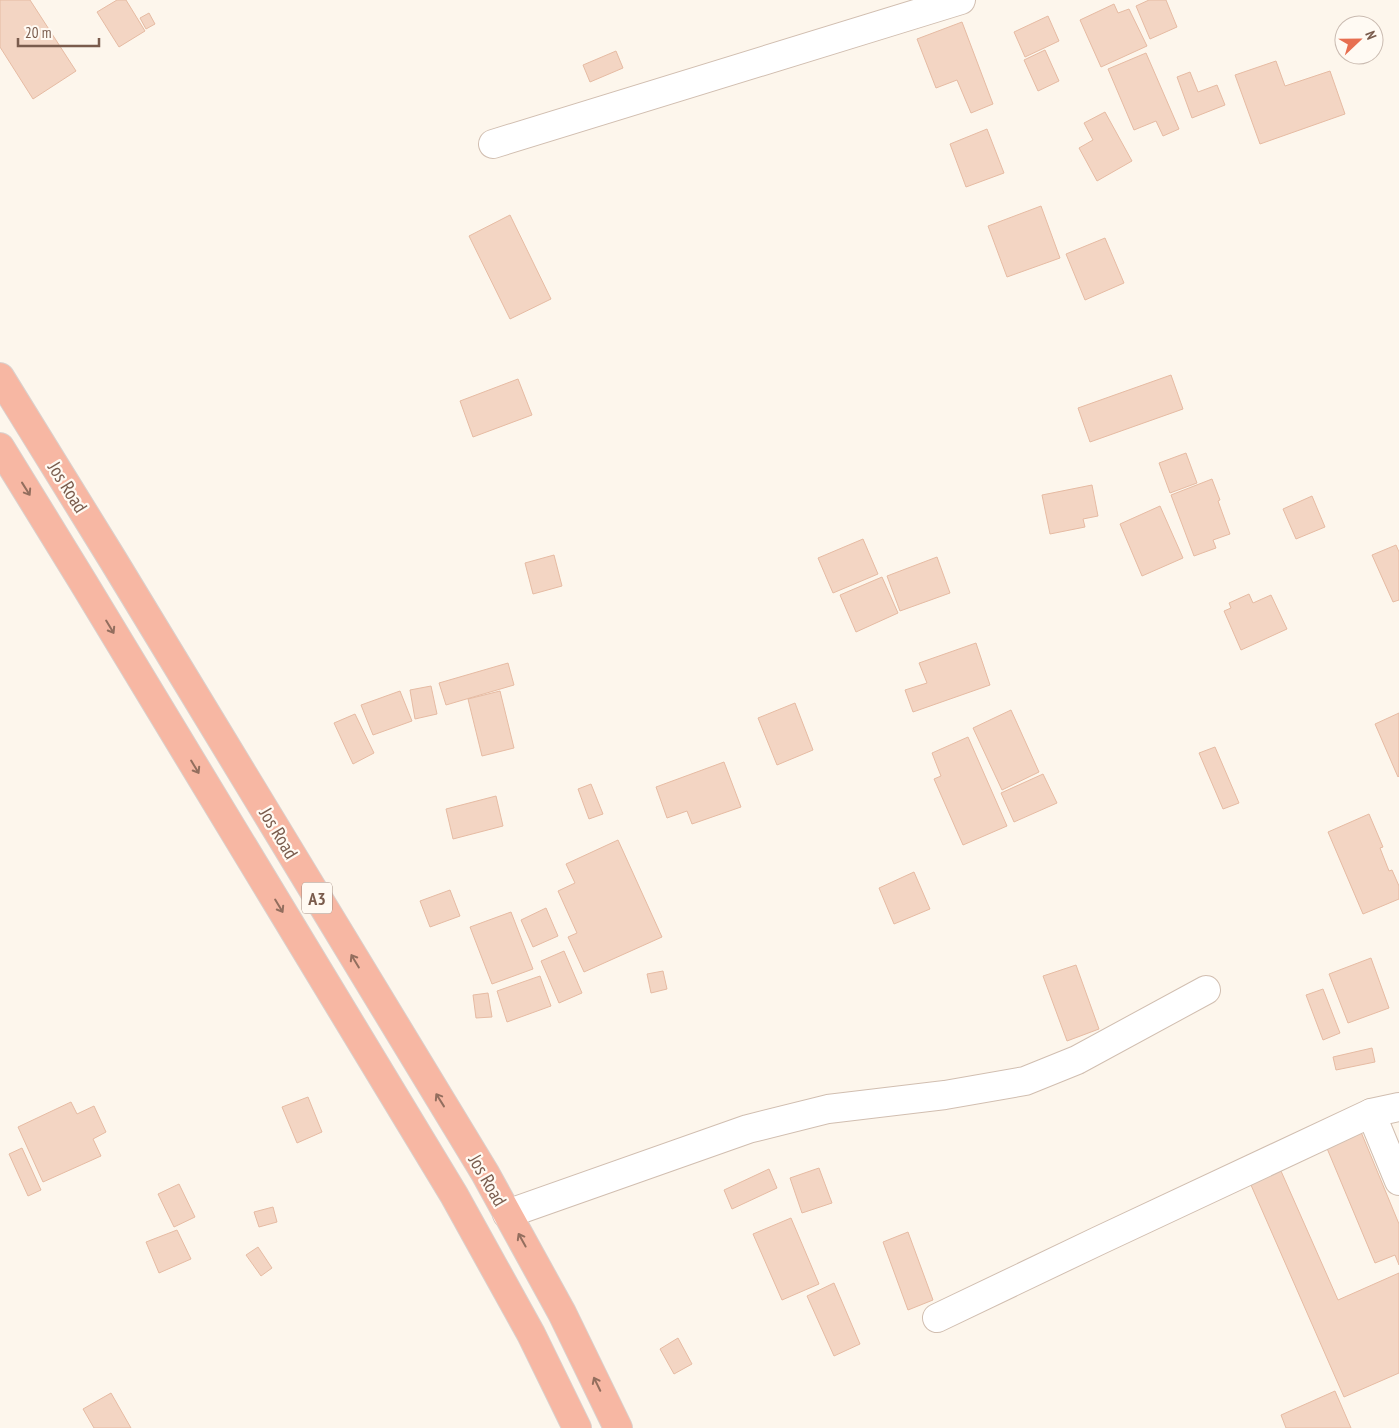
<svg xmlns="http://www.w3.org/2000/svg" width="1399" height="1428" font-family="'PT Sans Narrow',sans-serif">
	<rect width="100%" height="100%" fill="#fdf6ec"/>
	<g fill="#f3d5c3" stroke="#e6bba3">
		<path d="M0,0H30L76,71L33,99L0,47Z"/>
		<path d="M117,0H126L145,31L119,47L97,12Z"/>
		<path d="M1149,0H1166L1177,27L1150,39L1136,6Z"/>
		<path d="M1114,4L1118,13L1129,9L1147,46L1101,67L1080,20Z"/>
		<path d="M149,13L155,24L146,29L140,18Z"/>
		<path d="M1048,16L1059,41L1025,57L1014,32Z"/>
		<path d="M962,22L993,104L971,113L957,80L936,88L917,39Z"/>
		<path d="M1045,50L1059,81L1038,91L1024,60Z"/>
		<path d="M616,51L623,68L590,82L583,65Z"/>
		<path d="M1146,53L1179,129L1163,136L1156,121L1134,130L1108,69Z"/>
		<path d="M1276,61L1285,86L1330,71L1345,114L1260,144L1235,75Z"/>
		<path d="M1190,72L1198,92L1217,85L1225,105L1192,118L1177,77Z"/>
		<path d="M1105,112L1132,161L1097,181L1079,148L1093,140L1084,123Z"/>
		<path d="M987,129L1004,173L966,187L950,144Z"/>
		<path d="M1041,206L1060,258L1007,277L988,226Z"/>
		<path d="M510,215L551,299L510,319L469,236Z"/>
		<path d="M1105,238L1124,283L1085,300L1066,254Z"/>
		<path d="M1171,375L1183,409L1090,442L1078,408Z"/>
		<path d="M518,379L532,415L473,437L460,401Z"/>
		<path d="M1186,453L1197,483L1170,493L1159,463Z"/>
		<path d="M1212,479L1220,500L1218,501L1230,534L1213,540L1216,548L1194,556L1171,495Z"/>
		<path d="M1092,485L1098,516L1083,519L1085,527L1050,534L1042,495Z"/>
		<path d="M1312,496L1325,527L1296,539L1283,509Z"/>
		<path d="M1160,506L1183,558L1142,576L1120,524Z"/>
		<path d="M863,539L878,574L833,593L818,558Z"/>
		<path d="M1396,545L1399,552V600L1393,602L1372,555Z"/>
		<path d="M554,555L562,586L533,594L525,563Z"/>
		<path d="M937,557L950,593L900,611L887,576Z"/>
		<path d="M882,577L898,613L856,632L840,595Z"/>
		<path d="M1249,594L1253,603L1271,595L1287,629L1241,650L1224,611L1231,608L1229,603Z"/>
		<path d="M976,643L990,685L913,712L905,690L927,683L919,663Z"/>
		<path d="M508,663L514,685L446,705L439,683Z"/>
		<path d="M431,686L437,714L415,719L410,690Z"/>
		<path d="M400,691L412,721L373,735L361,705Z"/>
		<path d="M500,691L514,748L482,756L468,699Z"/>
		<path d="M795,703L813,750L777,765L758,718Z"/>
		<path d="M1011,710L1039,772L1002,790L973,728Z"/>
		<path d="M1399,713V776L1398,777L1375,724Z"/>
		<path d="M355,714L374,753L353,764L334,723Z"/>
		<path d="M968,737L1007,826L963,845L934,779L941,776L932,753Z"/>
		<path d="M1215,747L1239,803L1223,809L1199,753Z"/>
		<path d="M724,762L741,807L692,824L687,811L667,818L656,787Z"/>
		<path d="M1043,774L1057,803L1014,822L1001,793Z"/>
		<path d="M591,784L603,814L589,819L578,789Z"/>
		<path d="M496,796L503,826L453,839L446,809Z"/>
		<path d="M1369,814L1383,847L1380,848L1389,871L1392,870L1399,886V899L1363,914L1328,832Z"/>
		<path d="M618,840L662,937L584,972L568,937L577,933L558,891L575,883L566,864Z"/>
		<path d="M914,872L930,909L894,924L879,888Z"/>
		<path d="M450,890L460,916L430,927L420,901Z"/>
		<path d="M546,908L558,936L533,947L521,920Z"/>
		<path d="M511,912L533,969L492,984L470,927Z"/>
		<path d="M564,951L582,993L559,1003L541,961Z"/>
		<path d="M1371,958L1389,1008L1348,1023L1329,974Z"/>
		<path d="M1076,965L1099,1029L1067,1041L1043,976Z"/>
		<path d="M663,971L667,989L651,993L647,974Z"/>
		<path d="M540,976L551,1006L507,1022L497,991Z"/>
		<path d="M1323,989L1340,1033L1323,1040L1306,995Z"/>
		<path d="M488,993L492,1017L476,1018L473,995Z"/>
		<path d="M1372,1048L1375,1062L1336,1070L1333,1057Z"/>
		<path d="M308,1097L322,1132L297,1143L282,1107Z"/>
		<path d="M71,1102L77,1114L94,1106L106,1132L93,1139L101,1156L43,1182L18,1127Z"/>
		<path d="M1361,1132L1399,1224V1265L1395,1255L1375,1263L1326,1146Z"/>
		<path d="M22,1148L41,1190L28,1196L9,1154Z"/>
		<path d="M1277,1162L1338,1300L1399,1273V1373L1344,1397L1247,1176Z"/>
		<path d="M819,1168L832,1203L802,1213L790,1178Z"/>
		<path d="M769,1169L777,1188L732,1209L724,1190Z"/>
		<path d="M179,1184L195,1217L174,1227L158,1194Z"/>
		<path d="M273,1207L277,1222L259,1227L254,1212Z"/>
		<path d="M791,1218L819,1284L782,1300L753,1234Z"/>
		<path d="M177,1230L191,1259L159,1273L146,1242Z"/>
		<path d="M908,1232L933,1300L908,1310L883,1242Z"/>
		<path d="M258,1247L272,1268L261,1276L246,1255Z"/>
		<path d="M834,1283L860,1344L834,1356L807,1296Z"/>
		<path d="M678,1338L692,1364L674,1374L660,1349Z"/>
		<path d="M1335,1391L1351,1428H1286L1281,1415Z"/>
		<path d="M111,1393L131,1428H94L83,1409Z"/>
	</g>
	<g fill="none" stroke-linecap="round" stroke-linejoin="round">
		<g stroke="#d1beb0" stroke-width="30">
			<g id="minor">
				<path d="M493,144L961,0"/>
				<path d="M1371,1113L1399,1181"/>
				<path d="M507,1214L748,1129L828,1109L945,1095L1025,1081L1077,1060L1206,990"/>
				<path d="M937,1318L1098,1241L1371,1113L1399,1107"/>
			</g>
		</g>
		<g stroke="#dad1cd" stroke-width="30">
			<g id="highway">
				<path d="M0,377L113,560L485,1173L562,1313L618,1428"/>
				<path d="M0,447L83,582L454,1195L531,1334L577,1428"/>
			</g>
		</g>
		<use href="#minor" stroke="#fff" stroke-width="28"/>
		<use href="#highway" stroke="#f7b7a3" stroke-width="28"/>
	</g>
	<defs><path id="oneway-shaft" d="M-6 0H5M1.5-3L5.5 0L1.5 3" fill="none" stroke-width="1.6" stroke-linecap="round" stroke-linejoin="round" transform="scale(1.25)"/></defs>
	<g stroke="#936e5e">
		<use href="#oneway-shaft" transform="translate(26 489) rotate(58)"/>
		<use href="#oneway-shaft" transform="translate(110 627) rotate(59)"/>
		<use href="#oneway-shaft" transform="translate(195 767) rotate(59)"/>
		<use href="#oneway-shaft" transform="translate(279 906) rotate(59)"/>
		<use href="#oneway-shaft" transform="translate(355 961) rotate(-121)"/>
		<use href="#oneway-shaft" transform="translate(440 1100) rotate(-122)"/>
		<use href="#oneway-shaft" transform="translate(522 1240) rotate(-119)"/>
		<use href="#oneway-shaft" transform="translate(597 1384) rotate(-116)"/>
	</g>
	<g text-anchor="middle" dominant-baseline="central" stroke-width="4.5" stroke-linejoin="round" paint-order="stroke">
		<rect fill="#fffaf3" stroke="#a28b7f" stroke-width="1" x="302" y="882.5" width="30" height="31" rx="4"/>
		<g font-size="18" font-weight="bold" fill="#7a5c4d">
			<text x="317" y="898">A3</text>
		</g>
		<g font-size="19" fill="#7a5c4d" stroke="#fffaf3">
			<text transform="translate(68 487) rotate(58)">Jos Road</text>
			<text transform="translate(279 833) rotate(59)">Jos Road</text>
			<text transform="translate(488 1180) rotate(60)">Jos Road</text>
		</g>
	</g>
	<g transform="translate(1359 40) rotate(68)"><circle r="24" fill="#fffaf3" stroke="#cabbb1"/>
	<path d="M0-4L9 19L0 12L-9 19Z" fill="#e76f51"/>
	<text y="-8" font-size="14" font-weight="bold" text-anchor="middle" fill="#7a5c4d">N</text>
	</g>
	<path d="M18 38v8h81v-8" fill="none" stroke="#7a5c4d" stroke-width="2.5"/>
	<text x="25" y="38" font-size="15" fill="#7a5c4d" stroke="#fffaf3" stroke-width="4" paint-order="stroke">20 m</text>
</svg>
